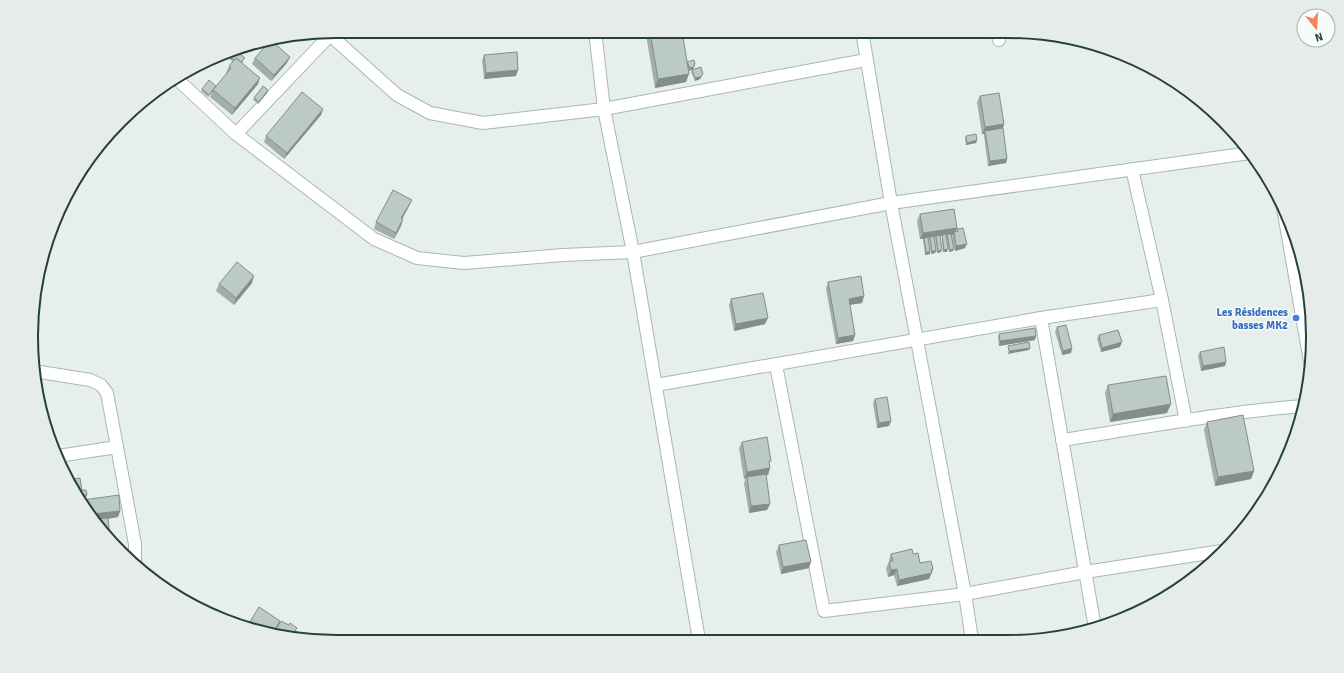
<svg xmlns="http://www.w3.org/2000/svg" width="1344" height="673" font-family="Signika,sans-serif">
	<rect width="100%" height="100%" fill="#e6efeb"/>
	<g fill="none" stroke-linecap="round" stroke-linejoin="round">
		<g stroke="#a8b8b2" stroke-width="14">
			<g id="street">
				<path d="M595,31L604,109L633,252L699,640"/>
				<path d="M862,31L891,203L965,594L972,640"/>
				<path d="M997,32L999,40"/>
				<path d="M330,35L397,95L430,113L483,123L604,109L866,60"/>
				<path d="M178,80L236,134L374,239L417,258L464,263L563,255L633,252L891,203L1250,153"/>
				<path d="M236,134L333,32"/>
				<path d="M1132,169L1162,300L1186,421"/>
				<path d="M1283,208L1311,367"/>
				<path d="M1041,318L1095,628"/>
				<path d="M776,365L824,611L965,594L1085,572L1222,551"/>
				<path d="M34,371L90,380L101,385L107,393L135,544V563"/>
				<path d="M656,385L1041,318L1162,300"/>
				<path d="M1062,440C1142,428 1223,412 1304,406"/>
				<path d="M58,456L117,447"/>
			</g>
		</g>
		<use href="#street" stroke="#fff" stroke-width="12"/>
	</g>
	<g fill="#a1aea9">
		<path d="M647,31H682L687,62L695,64L693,69L689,71L686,82L655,88L646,35Z"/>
		<path d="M484,55L516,76L484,79L482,61Z"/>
		<path d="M229,56L245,58L242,63L258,84L232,115L210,97L212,92L208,97L201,91L202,89L216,87L227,73H226L229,66L233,62L228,58Z"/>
		<path d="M255,58L287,63L271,81L252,64Z"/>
		<path d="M692,70L702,76L700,79L695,81L691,72Z"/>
		<path d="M268,90L267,93L258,104L253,100L254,98Z"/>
		<path d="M980,96L1004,124L1003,128L1007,159L1006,163L988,166L984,136V134H982L977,102Z"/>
		<path d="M323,109L321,115L284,159L264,142L266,136Z"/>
		<path d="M966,136L977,140L976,143L966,145L965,139Z"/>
		<path d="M412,200L409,206L402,219L401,226L394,239L374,229L376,222Z"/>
		<path d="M920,214L957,228L955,232H956L957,229L965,248L955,251L952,237L953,235H951L953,251L949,252L947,237V235L946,236L947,252H943L942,236H940L941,252L937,253L935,237H934L936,251L935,253L931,254L929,238H928L930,254L925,255L923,239H920L917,221Z"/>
		<path d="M828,282L864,296L862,303L850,305L855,335L853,341L836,344L826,289Z"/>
		<path d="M252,283L234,305L216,291L219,284Z"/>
		<path d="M731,299L765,324L734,331L729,305Z"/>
		<path d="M1057,327L1072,348L1071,353L1062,355L1055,332Z"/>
		<path d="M999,334L1036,336L1035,340L999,346L998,338Z"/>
		<path d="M1099,335L1120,347L1101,352L1097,339Z"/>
		<path d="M1200,352L1226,362L1225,366L1201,371L1198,356Z"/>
		<path d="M1108,385L1167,413L1110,422L1105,393Z"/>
		<path d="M875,399L891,421L889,426L877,428L873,403Z"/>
		<path d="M1207,422L1254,471L1251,479L1215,486L1204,430Z"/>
		<path d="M742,442L770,465V468L768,475H766L770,504L767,510L749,513L744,483L746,478L744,479L739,448Z"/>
		<path d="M72,479L82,490L87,495L85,499L120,511L118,517L108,519L110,538L71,483Z"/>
		<path d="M779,545L809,568L781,574L776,552Z"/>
		<path d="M891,554H913L920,563L933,569L929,579L897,586L894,575L888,577L886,568L889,562V560Z"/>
		<path d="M280,621L279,625L273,634L258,632L247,628L248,625Z"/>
	</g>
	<g fill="#838d89">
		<path d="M290,57L287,63L271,81L274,75Z"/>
		<path d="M694,67L693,69L689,71L690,68Z"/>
		<path d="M518,70L516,76L484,79L486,73Z"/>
		<path d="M689,74L686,82L655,88L658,79Z"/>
		<path d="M703,74L700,79L695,81V78Z"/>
		<path d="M260,78L258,84L232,115L235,108Z"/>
		<path d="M268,90L267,93L258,104L259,102Z"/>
		<path d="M323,109L321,115L284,159L287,153Z"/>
		<path d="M1004,124L1002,131H985L984,134H982L985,127Z"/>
		<path d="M977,140L976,143L966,145L967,143Z"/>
		<path d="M1007,159L1006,163L988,166L990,161Z"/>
		<path d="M412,200L409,206L399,225L401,218Z"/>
		<path d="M403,219L401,226L394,239L396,233Z"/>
		<path d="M957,228L954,234V232L953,235H948L947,234V235L942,236V235V236L936,237V236L935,237L930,238V237L929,238L924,239V238L923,239H920L923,233Z"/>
		<path d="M967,244L965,248L955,251L956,246Z"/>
		<path d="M948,249L947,252H943L944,250Z"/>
		<path d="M954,249L953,251L949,252L950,250Z"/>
		<path d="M942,250L941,252L937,253L938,251Z"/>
		<path d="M932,251H936L935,253L931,254Z"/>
		<path d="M926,252H930V254L925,255Z"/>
		<path d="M254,276L252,283L234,305L236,298Z"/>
		<path d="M864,296L862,303L847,305L849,299Z"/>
		<path d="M768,318L765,324L734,331L736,324Z"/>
		<path d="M855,335L853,341L836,344L838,338Z"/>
		<path d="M1036,336L1035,340L999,346L1000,341Z"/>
		<path d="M1122,342L1120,347L1101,352L1102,348Z"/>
		<path d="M1030,348L1029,350L1008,354L1009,351Z"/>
		<path d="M1072,348L1071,353L1062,355L1063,351Z"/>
		<path d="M1226,362L1225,366L1201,371L1203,366Z"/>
		<path d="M1171,404L1167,413L1110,422L1113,414Z"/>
		<path d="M891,421L889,426L877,428L879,423Z"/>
		<path d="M770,468L768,475L747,478V477L746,478L744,479L747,472Z"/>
		<path d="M1254,471L1251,479L1215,486L1218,477Z"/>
		<path d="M87,495L85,499L83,500L80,496Z"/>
		<path d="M770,504L767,510L749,513L751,506Z"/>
		<path d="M120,511L118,517L97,520L93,514Z"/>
		<path d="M811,562L809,568L781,574L783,567Z"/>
		<path d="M897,569L894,575L888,577L891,570Z"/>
		<path d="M933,569L929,579L897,586L899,580Z"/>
		<path d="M280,621L279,625L273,634H272Z"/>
	</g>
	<g fill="#bbcac4" stroke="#838d89">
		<path d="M650,31H682L689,74L658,79Z"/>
		<path d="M269,42H273L290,57L274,75L255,58Z"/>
		<path d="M234,49L245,58L241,62L236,58L234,60L229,56Z"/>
		<path d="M517,52L518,70L486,73L484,55Z"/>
		<path d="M236,58L260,78L235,108L213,90L231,68L229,66Z"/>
		<path d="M694,60L695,64L694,65V67L690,68L687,62Z"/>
		<path d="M701,67L703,74L700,77L695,78L692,70Z"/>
		<path d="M209,80L216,86L209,95L202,89Z"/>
		<path d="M263,86L268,90L259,102L254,98Z"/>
		<path d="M302,92L323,109L287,153L266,136Z"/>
		<path d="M999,93L1004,124L985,127L980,96Z"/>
		<path d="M1003,128L1007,159L990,161L985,131Z"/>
		<path d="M976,134L977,140L967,143L966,136Z"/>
		<path d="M393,190L412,200L401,218L403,219L396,233L376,222Z"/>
		<path d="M954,209L957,228L923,233L920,214Z"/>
		<path d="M963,228L967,244L956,246L954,232L958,231L957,229Z"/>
		<path d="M946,234L948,249L944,250L942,235Z"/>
		<path d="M947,234H951L954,249L950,250Z"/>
		<path d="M940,235L942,250L938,251L936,236Z"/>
		<path d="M934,236L936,251H932L930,237Z"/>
		<path d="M928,237L930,252H926L924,238Z"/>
		<path d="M237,262L254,276L236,298L219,284Z"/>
		<path d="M861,276L864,296L849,299L855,335L838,338L828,282Z"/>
		<path d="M763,293L768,318L736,324L731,299Z"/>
		<path d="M1066,325L1072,348L1063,351L1057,327Z"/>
		<path d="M1035,328L1036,336L1000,341L999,334Z"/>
		<path d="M1118,330L1122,342L1102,348L1099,335Z"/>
		<path d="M1029,342L1030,348L1009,351L1008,346Z"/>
		<path d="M1224,347L1226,362L1203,366L1200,352Z"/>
		<path d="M1166,376L1171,404L1113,414L1108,385Z"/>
		<path d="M887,397L891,421L879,423L875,399Z"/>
		<path d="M1243,415L1254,471L1218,477L1207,422Z"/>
		<path d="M767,437L771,461H769L770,468L747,472L742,442Z"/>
		<path d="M766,474L770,504L751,506L747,477Z"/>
		<path d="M80,478L82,490H86L87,495L80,496L73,487L72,479Z"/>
		<path d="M119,495L120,511L93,514L83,500Z"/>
		<path d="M108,518L110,538L97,519Z"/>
		<path d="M806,540L811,562L783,567L779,545Z"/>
		<path d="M912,549L913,554L918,553L920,563L931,561L933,569L931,570L932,573L899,580L897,569L891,570L889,562L893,561L891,554Z"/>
		<path d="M259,607L280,621L272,634L259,632L248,625Z"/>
		<path d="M281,621L289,625L290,623L297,628L295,631L302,635L300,639L273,634Z"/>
	</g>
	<circle fill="#3f7fe0" stroke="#f7fbf9" stroke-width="1.5" cx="1296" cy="318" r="4"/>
	<g text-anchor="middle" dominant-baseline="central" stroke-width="3" stroke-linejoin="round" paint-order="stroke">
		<g font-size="11" font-weight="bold" fill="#366cbe" stroke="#f7fbf9" text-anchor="end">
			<text x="1288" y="312">Les Résidences<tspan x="1288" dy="13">basses MK2</tspan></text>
		</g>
	</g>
	<path d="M0 0H1344V673H0ZM336 38H1008A298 298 0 0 1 1306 336V337A298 298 0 0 1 1008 635H336A298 298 0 0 1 38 337V336A298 298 0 0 1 336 38Z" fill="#e6ecea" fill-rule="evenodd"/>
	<path fill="none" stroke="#24423a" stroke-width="2" d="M336 38H1008A298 298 0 0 1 1306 336V337A298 298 0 0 1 1008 635H336A298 298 0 0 1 38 337V336A298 298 0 0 1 336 38Z"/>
	<g transform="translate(1316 28) rotate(163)"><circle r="19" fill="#f7fbf9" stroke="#a3b1ad"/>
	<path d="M0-3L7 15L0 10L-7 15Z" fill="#f4845f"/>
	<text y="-6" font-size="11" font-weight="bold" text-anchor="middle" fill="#24423a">N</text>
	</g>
</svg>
